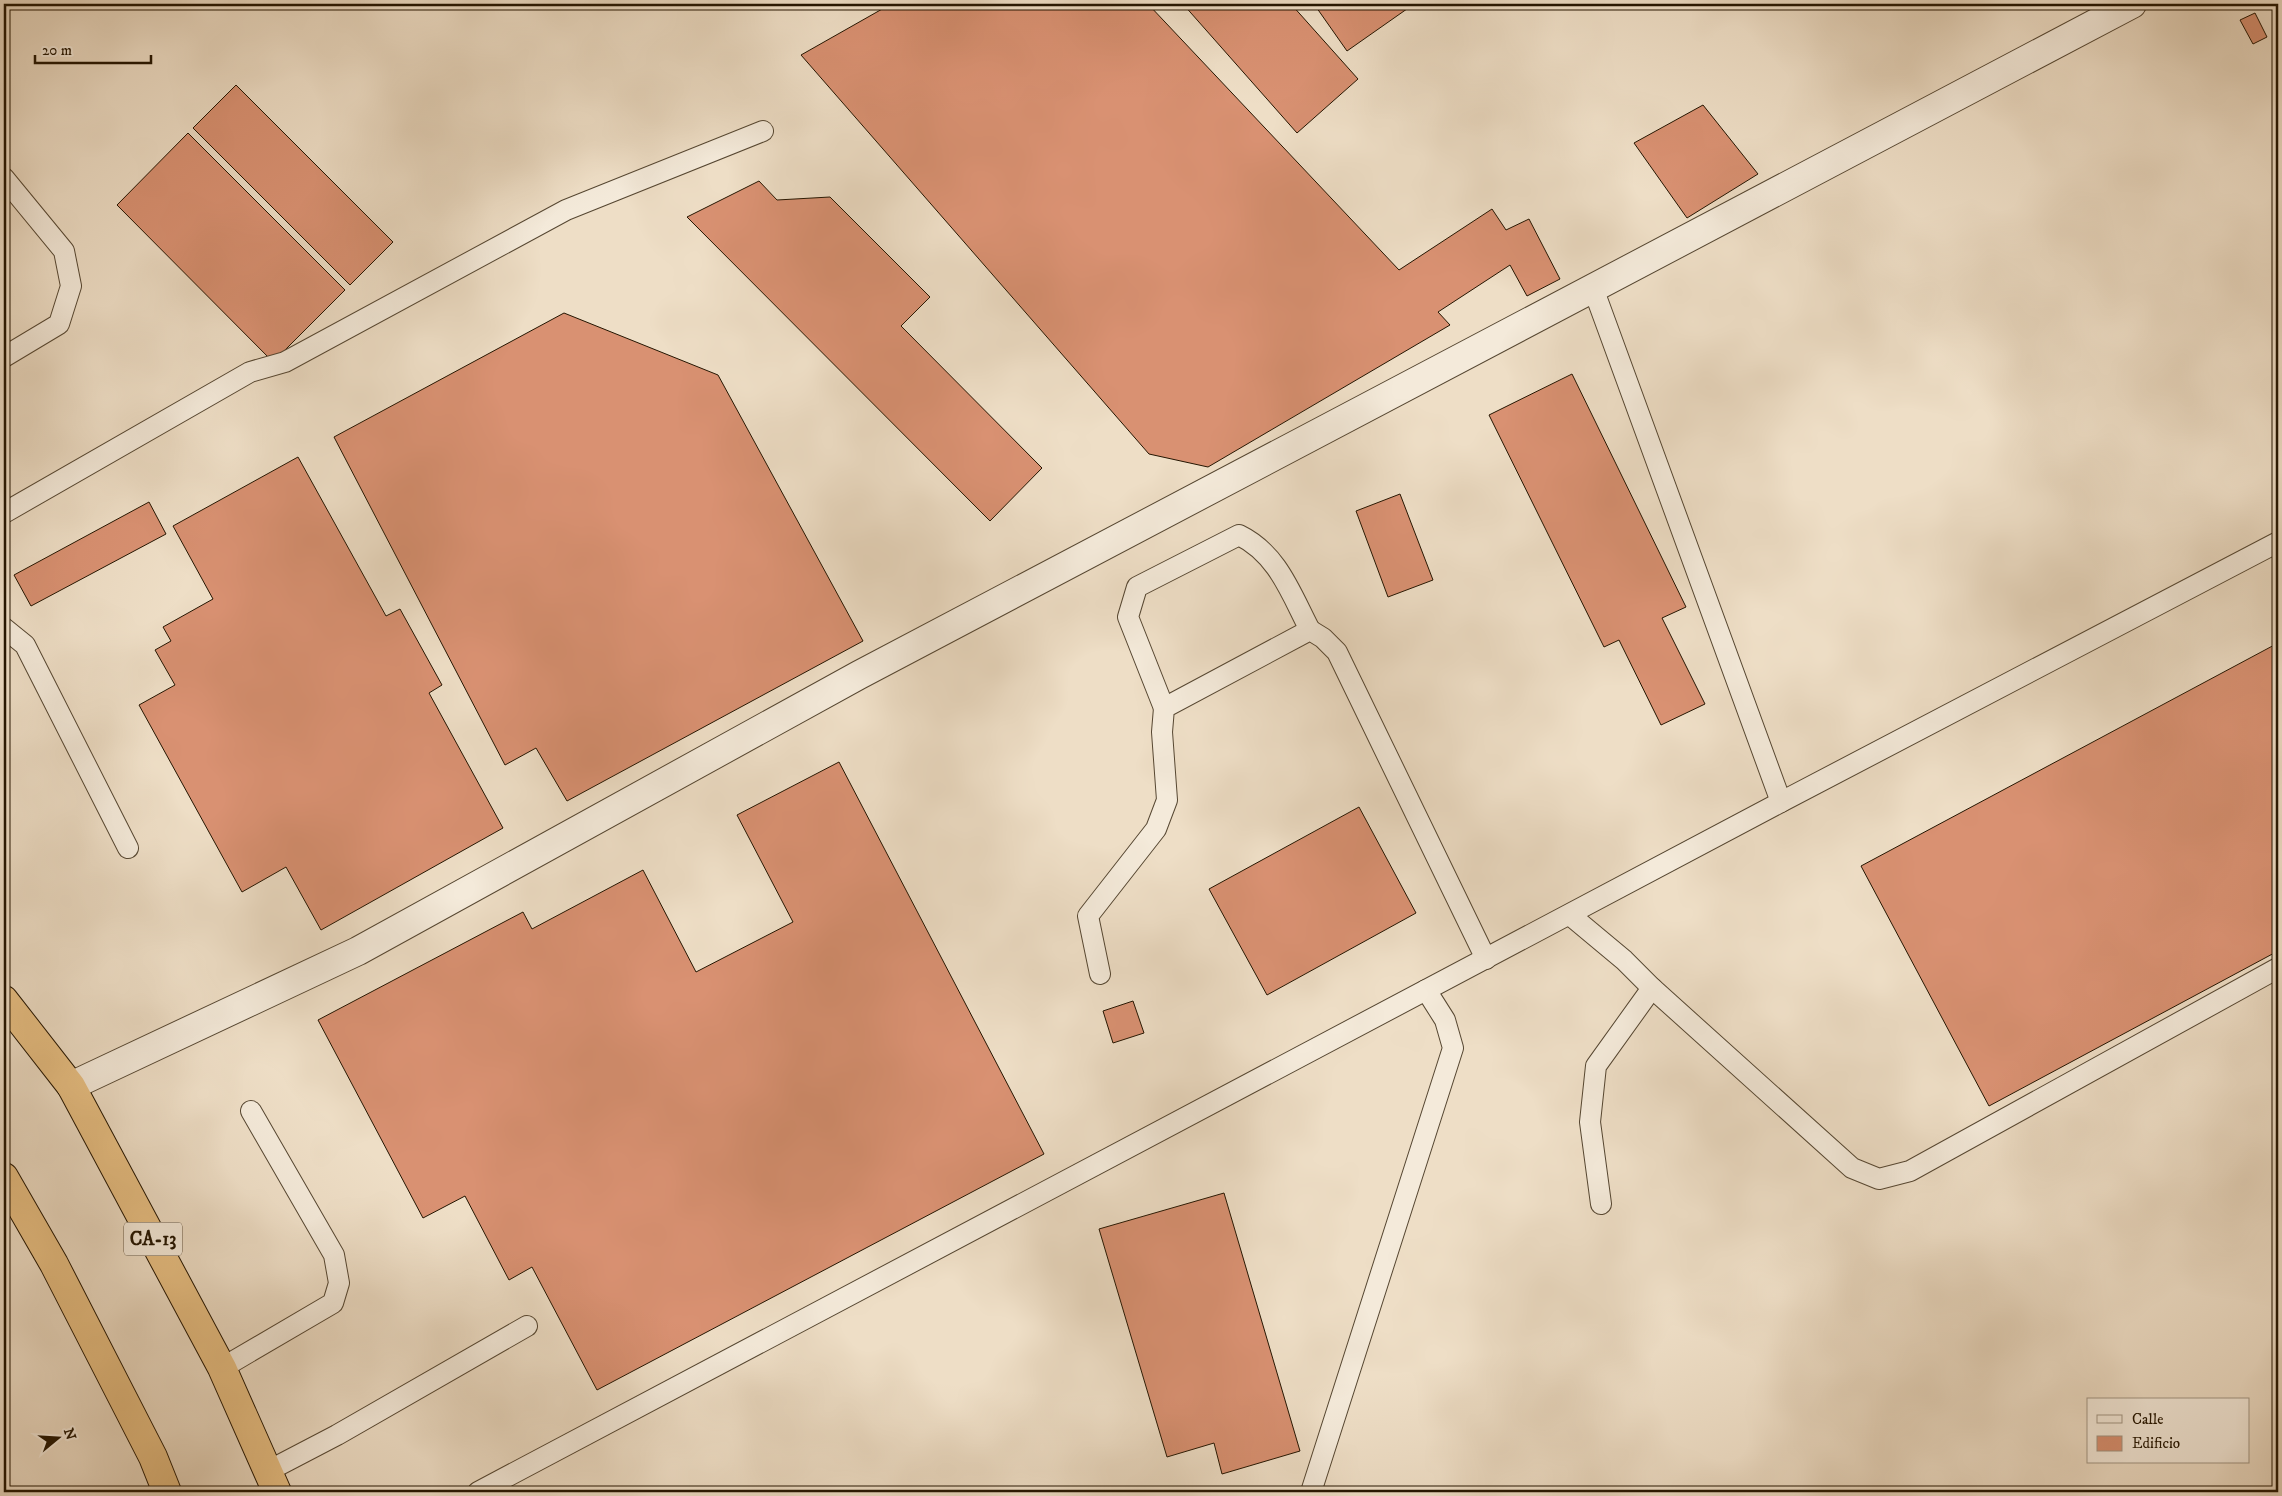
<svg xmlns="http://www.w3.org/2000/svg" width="2282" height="1496" font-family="'IM FELL DW Pica',serif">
	<rect width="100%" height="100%" fill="#eedec6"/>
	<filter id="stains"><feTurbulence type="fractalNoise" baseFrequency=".004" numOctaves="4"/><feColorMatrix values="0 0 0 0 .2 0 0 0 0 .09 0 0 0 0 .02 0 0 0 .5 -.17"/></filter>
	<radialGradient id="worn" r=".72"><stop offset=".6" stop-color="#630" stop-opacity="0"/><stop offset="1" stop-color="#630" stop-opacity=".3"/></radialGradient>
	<g fill="#d99172" stroke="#241501">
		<path d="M891,4H1148L1399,270L1492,209L1506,230L1529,219L1560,279L1527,296L1510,265L1438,312L1450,325L1208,467L1149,454L801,55Z"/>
		<path d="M1183,4H1291L1358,79L1297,133Z"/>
		<path d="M1314,4H1414L1347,51Z"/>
		<path d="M2255,13L2267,37L2253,44L2240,20Z"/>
		<path d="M236,85L393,242L350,285L193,128Z"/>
		<path d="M1703,105L1758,174L1687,218L1634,143Z"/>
		<path d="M188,133L345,290L273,362L117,205Z"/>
		<path d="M759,181L777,200L830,197L930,297L901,326L1042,468L990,521L687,217Z"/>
		<path d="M564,313L718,375L863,641L567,801L536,748L505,765L334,437Z"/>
		<path d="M1572,374L1686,607L1662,618L1705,704L1661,725L1619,640L1604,647L1489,415Z"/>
		<path d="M298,457L386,616L400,609L442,685L429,693L503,828L321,930L286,867L242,892L139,705L175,685L155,650L171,641L163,627L213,599L173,526Z"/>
		<path d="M1400,494L1433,580L1388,597L1356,511Z"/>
		<path d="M149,502L166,534L31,606L14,575Z"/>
		<path d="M2278,643V951L1989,1106L1861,866Z"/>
		<path d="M839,762L1044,1154L597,1390L532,1267L509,1280L465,1196L423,1218L318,1020L523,912L532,929L643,870L696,972L793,922L737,815Z"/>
		<path d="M1359,807L1416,913L1267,995L1209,889Z"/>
		<path d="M1133,1001L1144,1033L1113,1043L1103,1011Z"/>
		<path d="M1224,1193L1300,1451L1222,1474L1214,1443L1167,1457L1099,1229Z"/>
	</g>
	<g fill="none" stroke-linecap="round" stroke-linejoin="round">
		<g stroke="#564732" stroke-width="22">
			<g id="service">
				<path d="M4,178L64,251L71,286L59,324L4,357"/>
				<path d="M1593,288L1781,802"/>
				<path d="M4,513L250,372L285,362L566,210L763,131"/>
				<path d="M4,628L25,645L128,848"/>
				<path d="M1164,708L1128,617L1137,587L1239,535C1278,554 1291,594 1310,630"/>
				<path d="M1570,915L1624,960L1652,988L1852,1168L1879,1179L1910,1171L2278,968"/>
				<path d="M1100,974L1088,916L1156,829L1167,800L1162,732L1164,708L1310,630L1323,638L1337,652L1486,959"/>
				<path d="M1601,1204L1590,1122L1596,1066L1652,988"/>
				<path d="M222,1368L333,1303L339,1283L334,1255L251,1111"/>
				<path d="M268,1471L337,1435L527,1326"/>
				<path d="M478,1492L1781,802L2278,542"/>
				<path d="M1311,1492L1453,1048L1445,1020L1426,990"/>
			</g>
		</g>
		<g stroke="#564732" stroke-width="30">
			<path id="minor" d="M71,1086L358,951L859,675L2132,4"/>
		</g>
		<g stroke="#241501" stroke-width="30">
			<g id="trunk">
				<path d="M4,1000L71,1086L222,1368L277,1492"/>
				<path d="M4,1177L54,1264L153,1457L167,1492"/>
			</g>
		</g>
		<use href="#service" stroke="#f4eada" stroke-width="20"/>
		<use href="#minor" stroke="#f4eada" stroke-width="28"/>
		<use href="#trunk" stroke="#e7bf83" stroke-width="28"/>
	</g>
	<g text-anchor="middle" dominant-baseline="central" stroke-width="4.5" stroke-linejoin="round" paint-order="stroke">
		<rect fill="#f4eada" stroke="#625542" stroke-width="1" x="124" y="1222.5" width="58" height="33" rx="4"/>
		<g font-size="19" font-weight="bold" fill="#241501">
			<text x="153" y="1239">CA-13</text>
		</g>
	</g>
	<rect width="2282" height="1496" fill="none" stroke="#eedec6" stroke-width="20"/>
	<rect x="5" y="5" width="2272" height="1486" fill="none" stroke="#241501" stroke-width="2.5"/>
	<rect x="10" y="10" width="2262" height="1476" fill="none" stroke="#241501"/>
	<rect x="2087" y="1398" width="162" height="65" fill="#f4eada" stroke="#a19583"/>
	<rect x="2097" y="1415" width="25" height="8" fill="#f4eada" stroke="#a19583"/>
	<text x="2132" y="1424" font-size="15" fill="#241501">Calle</text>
	<rect x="2097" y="1436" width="25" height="15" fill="#d99172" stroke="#a19583"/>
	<text x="2132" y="1448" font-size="15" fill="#241501">Edificio</text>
	<g transform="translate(58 1438) rotate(72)" stroke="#f4eada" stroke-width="4" paint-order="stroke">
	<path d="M0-4L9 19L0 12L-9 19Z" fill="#241501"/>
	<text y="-8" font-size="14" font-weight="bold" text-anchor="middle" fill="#241501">N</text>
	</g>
	<path d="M35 55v8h116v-8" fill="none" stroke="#241501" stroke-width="2.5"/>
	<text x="42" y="55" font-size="15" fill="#241501" stroke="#f4eada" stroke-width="4" paint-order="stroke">20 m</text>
	<rect width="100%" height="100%" filter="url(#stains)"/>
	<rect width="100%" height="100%" fill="url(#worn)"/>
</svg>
